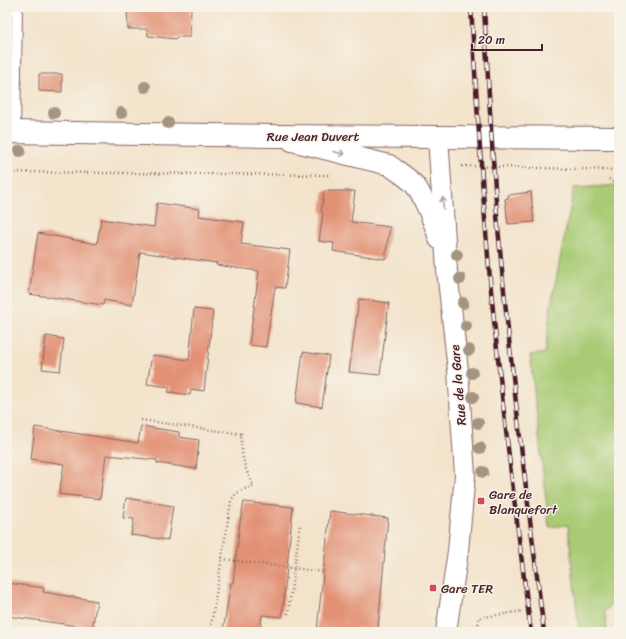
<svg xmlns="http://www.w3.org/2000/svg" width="626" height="639" font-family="Sriracha,sans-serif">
	<rect width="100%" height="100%" fill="#f7f3e8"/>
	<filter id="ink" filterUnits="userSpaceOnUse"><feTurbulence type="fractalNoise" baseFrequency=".025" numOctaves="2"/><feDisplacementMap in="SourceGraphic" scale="8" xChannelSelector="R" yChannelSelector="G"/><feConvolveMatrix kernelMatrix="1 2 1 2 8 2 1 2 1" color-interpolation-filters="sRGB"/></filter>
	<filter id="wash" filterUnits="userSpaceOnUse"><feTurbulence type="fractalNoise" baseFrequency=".012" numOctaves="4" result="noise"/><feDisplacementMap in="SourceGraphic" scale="16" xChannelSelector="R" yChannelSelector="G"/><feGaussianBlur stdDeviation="0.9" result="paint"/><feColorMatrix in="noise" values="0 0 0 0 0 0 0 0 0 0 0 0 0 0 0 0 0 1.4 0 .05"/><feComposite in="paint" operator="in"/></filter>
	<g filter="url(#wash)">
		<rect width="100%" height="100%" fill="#f3e3ca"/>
		<path fill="#a9cb74" stroke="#7a7550" d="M619,185V596L605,611L607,632H579L568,525L549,527L530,355L545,353L551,305L574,188Z"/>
		<g id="blocks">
			<g fill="#e29174">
				<path d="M127,7H191L190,37H176V39L148,36L147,29H128Z"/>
				<path d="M39,74H62V92L39,91Z"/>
				<path d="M324,191H355L351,222L390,227L385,259L333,251L334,243L319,241L323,213L321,212Z"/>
				<path d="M531,192L534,222L508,224L505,199L508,198V195Z"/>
				<path d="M157,203L200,209L199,216L244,222L241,244L290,250L285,288L275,287L266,347L249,345L259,271L216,265L217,263L140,252L132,305L104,300L103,305L29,294L38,233L97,244L101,219L154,227Z"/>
				<path d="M359,299L389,303L380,375L349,372Z"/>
				<path d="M194,309L213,311L204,391L191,389L190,395L168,392L170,387L147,384L152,355L189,360Z"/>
				<path d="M46,336L64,339L60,371L42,369Z"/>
				<path d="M303,352L329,356L322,407L296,403Z"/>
				<path d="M141,426L179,432V437L199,440L196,469L157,463V460L106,455L100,499L59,494L64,464L31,459L35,427L138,443Z"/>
				<path d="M126,498L173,506L168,540L131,535L134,519L123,518Z"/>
				<path d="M244,502L293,507L282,617L262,615L260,631H223L231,583H233L240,522Z"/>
				<path d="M330,511L388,518L378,628L317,630Z"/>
				<path d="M7,583L44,588L43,592L97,601L92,628L7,616Z"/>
			</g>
		</g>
	</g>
	<g filter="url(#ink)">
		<use href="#blocks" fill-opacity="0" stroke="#856463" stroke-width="1"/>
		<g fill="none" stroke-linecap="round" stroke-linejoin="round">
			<g stroke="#856463" stroke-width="12">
				<path id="service" d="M15,133L17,7"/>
			</g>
			<g stroke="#856463" stroke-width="22">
				<g id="minor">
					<path d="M438,137L447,270L458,371L465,475L458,551L446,632"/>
					<path d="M292,141L389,165C397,171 407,177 414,184C423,195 435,225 439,239"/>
				</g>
			</g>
			<g stroke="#856463" stroke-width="24">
				<path id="tertiary" d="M7,132L274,136L619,138"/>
			</g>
			<g stroke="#856463" stroke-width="2.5" stroke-dasharray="1 3" stroke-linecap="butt">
				<path d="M462,166L619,170"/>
				<path d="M7,172L330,175"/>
				<path d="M609,179L619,188"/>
				<path d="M141,420L241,434C242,458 243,466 254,486C244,489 236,491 231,501L210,632"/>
				<path d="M222,559L324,572"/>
				<path d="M288,614L300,525"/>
				<path d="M479,632L478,618L523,611"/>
			</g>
			<use href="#service" stroke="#fff" stroke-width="10"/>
			<use href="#minor" stroke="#fff" stroke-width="20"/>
			<use href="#tertiary" stroke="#fff" stroke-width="22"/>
			<g stroke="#4a1f2b" stroke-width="4.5">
				<g id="rail">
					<path d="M471,7C477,101 482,196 491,290C502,404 516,518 531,632"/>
					<path d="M484,7C488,81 492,154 498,227C510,363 527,497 544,632"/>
				</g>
			</g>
			<use href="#rail" stroke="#f7f3e8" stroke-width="3" stroke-dasharray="9" stroke-linecap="butt"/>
		</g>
		<g fill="#a5947f">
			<circle cx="145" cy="87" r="6"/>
			<circle cx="54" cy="113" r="6"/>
			<circle cx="121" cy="113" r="6"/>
			<circle cx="168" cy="123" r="6"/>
			<circle cx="20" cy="151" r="6"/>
			<circle cx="457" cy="255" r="6"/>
			<circle cx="460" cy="279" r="6"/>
			<circle cx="463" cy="303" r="6"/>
			<circle cx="466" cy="326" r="6"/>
			<circle cx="469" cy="350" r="6"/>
			<circle cx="472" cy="373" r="6"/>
			<circle cx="473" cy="397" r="6"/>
			<circle cx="478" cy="423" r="6"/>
			<circle cx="480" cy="448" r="6"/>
			<circle cx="483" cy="472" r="6"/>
		</g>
		<defs><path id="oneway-shaft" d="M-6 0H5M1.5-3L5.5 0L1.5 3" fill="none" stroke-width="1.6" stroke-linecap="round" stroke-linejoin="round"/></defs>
		<g stroke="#ae9aa0">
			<use href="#oneway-shaft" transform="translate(339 153) rotate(14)"/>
			<use href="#oneway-shaft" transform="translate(443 203) rotate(-94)"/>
		</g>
	</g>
	<g fill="#d1495b" stroke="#f7f3e8" stroke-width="1.5">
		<rect x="477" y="497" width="8" height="8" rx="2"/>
		<rect x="429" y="584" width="8" height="8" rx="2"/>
	</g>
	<g text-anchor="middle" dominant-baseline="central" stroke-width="3" stroke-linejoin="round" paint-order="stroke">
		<g font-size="13" fill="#4a1f2b" stroke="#f7f3e8">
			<text x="313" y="136">Rue Jean Duvert</text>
			<text transform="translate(458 385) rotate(-95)">Rue de la Gare</text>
		</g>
		<g font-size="13" fill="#4a1f2b" stroke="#f7f3e8" text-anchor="start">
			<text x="489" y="494">Gare de<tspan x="489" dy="15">Blanquefort</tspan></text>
			<text x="441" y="588">Gare TER</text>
		</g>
	</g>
	<rect width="626" height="639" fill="none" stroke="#f7f3e8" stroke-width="24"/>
	<path d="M472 44v6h70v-6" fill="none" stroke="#4a1f2b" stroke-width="2"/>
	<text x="478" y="44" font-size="12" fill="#4a1f2b" stroke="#f7f3e8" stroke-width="3" paint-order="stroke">20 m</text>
</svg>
